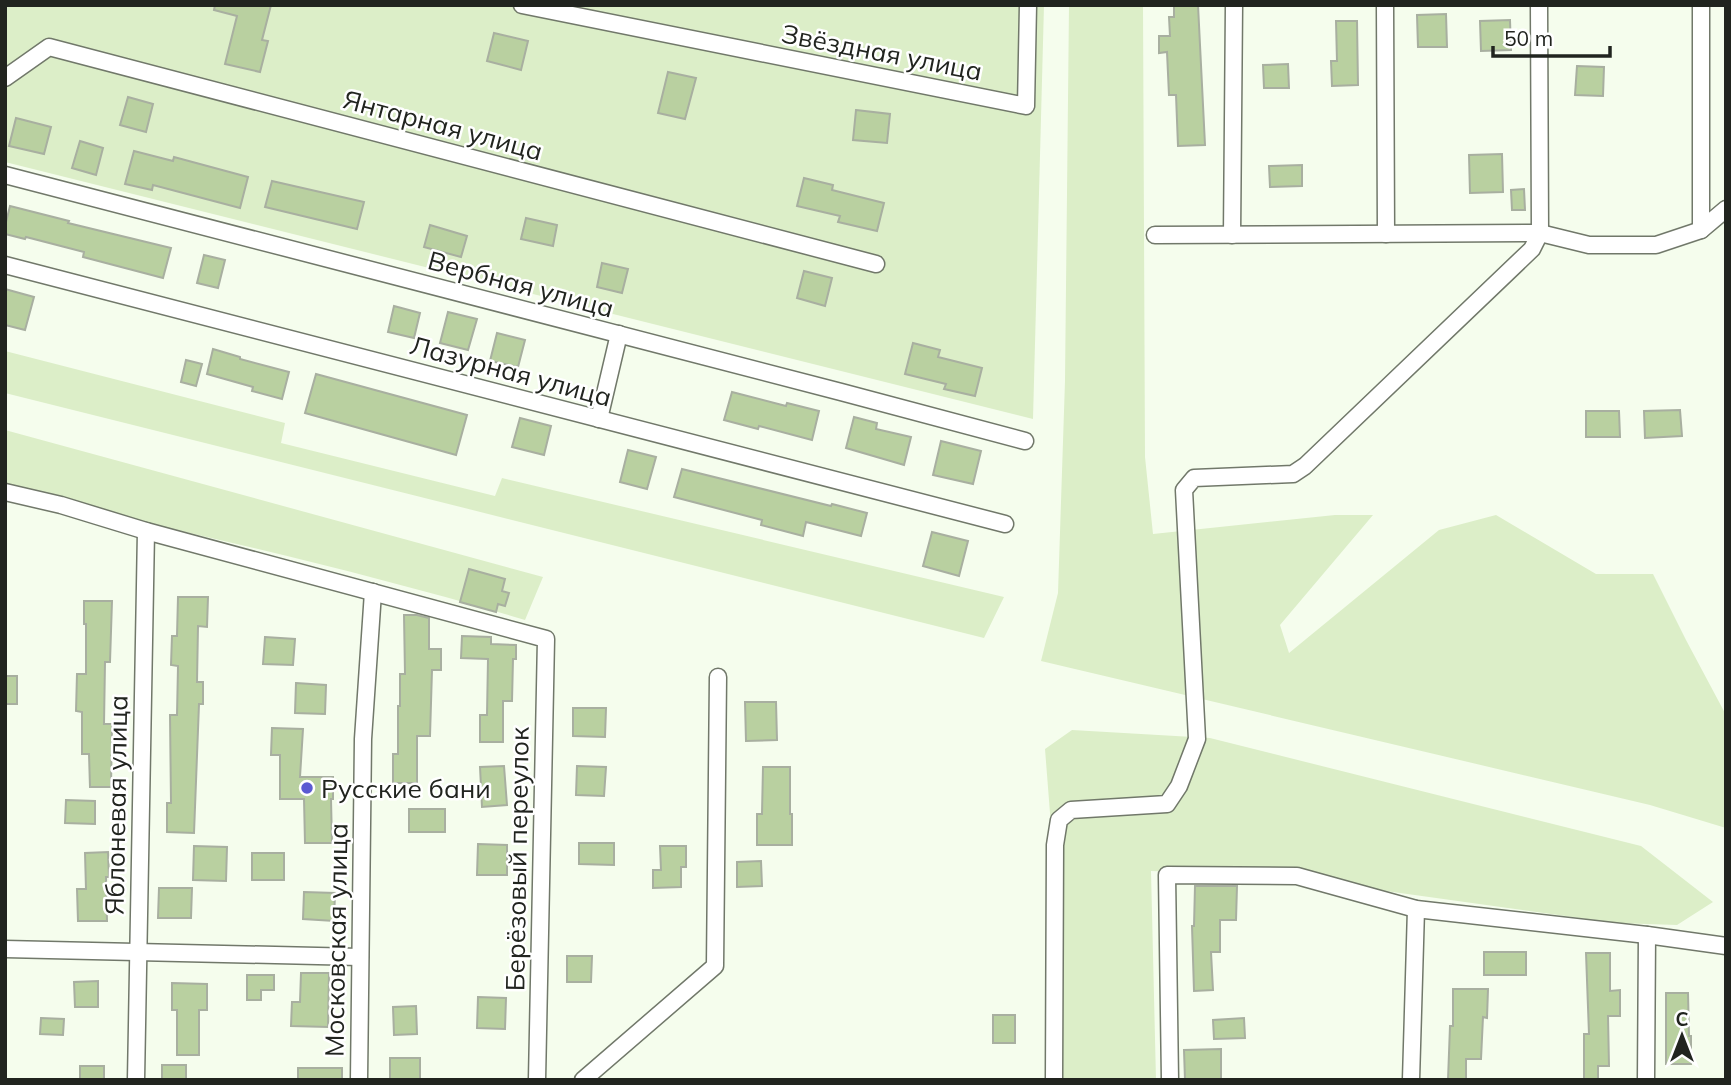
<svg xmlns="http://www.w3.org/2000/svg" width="1731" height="1085" font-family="Mulish,sans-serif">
	<rect width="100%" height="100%" fill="#f5fded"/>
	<g fill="#dceec8">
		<path d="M5,5H1044L1033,419L5,162Z"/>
		<path d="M1069,5H1143L1145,457L1153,534L1335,515H1373L1280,625L1289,653L1439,530L1496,515L1596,574H1653L1686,640L1726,715V828L1650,805L1041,661L1058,593L1065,381Z"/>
		<path d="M5,351L285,423L281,443L495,496L502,478L1004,597L984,638L5,393Z"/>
		<path d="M5,430L543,577L525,620C354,569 179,530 5,491Z"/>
		<path d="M1072,730L1210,738L1641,846L1713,902L1677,925L1616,923L1278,876L1151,871L1156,1080H1061L1060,941L1045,749Z"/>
	</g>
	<g fill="#b9d0a0" stroke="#a8afa0" stroke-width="2">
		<path d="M215,5H271L262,40L268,41L260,72L225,64L237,16L214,10Z"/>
		<path d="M1174,5H1198L1205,145L1178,146L1176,95H1169L1167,52L1159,53V36H1170L1169,17H1174Z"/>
		<path d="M1446,14L1447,47H1418L1417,15Z"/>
		<path d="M1510,20L1511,50L1481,51L1480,21Z"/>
		<path d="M1336,21H1357L1358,85L1332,86L1331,61H1337Z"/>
		<path d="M494,33L528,41L521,70L487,61Z"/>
		<path d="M1288,64L1289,88H1264L1263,65Z"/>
		<path d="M1577,66L1604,67L1603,96L1575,95Z"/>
		<path d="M668,72L696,78L685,119L658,113Z"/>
		<path d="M128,97L153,104L146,132L120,125Z"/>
		<path d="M856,110L890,114L887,143L853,140Z"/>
		<path d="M16,118L51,127L44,154L9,146Z"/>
		<path d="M80,141L103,148L96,175L72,168Z"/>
		<path d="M134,151L173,161L174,157L248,177L240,208L153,185L152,190L125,184Z"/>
		<path d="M1502,154L1503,192L1470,193L1469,155Z"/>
		<path d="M1302,165V186L1270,187L1269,166Z"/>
		<path d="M804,178L833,185L832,190L884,203L877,231L838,222L840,216L797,206Z"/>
		<path d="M272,181L364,202L357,229L265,207Z"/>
		<path d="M1524,189L1525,210H1512L1511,190Z"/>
		<path d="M10,206L69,221L68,223L171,248L163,278L83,257L84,252L26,237L25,239L5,234V226Z"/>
		<path d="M526,218L557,225L553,246L521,239Z"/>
		<path d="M430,225L467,236L461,257L424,247Z"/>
		<path d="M204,255L225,260L218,288L197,283Z"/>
		<path d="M602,263L628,269L622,293L597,287Z"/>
		<path d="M804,271L832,278L825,306L797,298Z"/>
		<path d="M5,289L34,297L25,330L5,325Z"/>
		<path d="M394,306L420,313L414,338L388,332Z"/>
		<path d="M448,312L477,319L468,350L440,343Z"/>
		<path d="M497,333L525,340L518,367L490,361Z"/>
		<path d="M913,343L940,350L938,357L982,368L975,396L944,389L946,384L905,374Z"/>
		<path d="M213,349L240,357V359L289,372L282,399L252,391L253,387L207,374Z"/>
		<path d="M186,360L202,364L196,386L181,382Z"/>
		<path d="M316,374L467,415L456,455L305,413Z"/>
		<path d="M732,392L786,406L787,403L819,411L812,440L759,426L758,429L724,420Z"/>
		<path d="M1680,410L1682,436L1645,438L1644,411Z"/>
		<path d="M1586,411H1619L1620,437H1586Z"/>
		<path d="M854,417L877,423L876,429L911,437L904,465L846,448Z"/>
		<path d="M520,418L551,426L544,455L512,447Z"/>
		<path d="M941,441L981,451L973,484L933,475Z"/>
		<path d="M628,450L656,457L647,489L620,482Z"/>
		<path d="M682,469L831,506L832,504L867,513L861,536L806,522L803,536L761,525L762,520L674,497Z"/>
		<path d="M932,532L968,541L959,576L923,566Z"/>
		<path d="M469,569L505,579L502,591L509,593L505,606L498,604L496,612L460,602Z"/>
		<path d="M178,597H208L207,627L198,626L197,682H203V704H199L194,833L167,832V803H171L170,715H177L178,666L171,665L172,636H177Z"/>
		<path d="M84,601H112L110,662H105L104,724H112L111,787H90L89,754H82V712L76,711L77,674H86V624H84Z"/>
		<path d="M404,615H417L429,618V649H441V670H432L430,736H417V783H393V754H398V706H400V674H405Z"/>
		<path d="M462,636L491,637V644L516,645V659H513L512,701H503V742H480V715H487L488,659L461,658Z"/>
		<path d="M265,637L295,639L293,665L263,664Z"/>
		<rect x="5" y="676" width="12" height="28"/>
		<path d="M296,683L326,685L325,714L295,713Z"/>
		<path d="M745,702H776L777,740L746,741Z"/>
		<path d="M573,708H606L605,737L573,736Z"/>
		<path d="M272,728L303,729L300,777H333V799H331L332,843H305L304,799H280V755H271Z"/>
		<path d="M504,766L507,805L482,807L480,767Z"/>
		<path d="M577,766L606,767L604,796L576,795Z"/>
		<path d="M763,767H790V814H792V845H757V814H762Z"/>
		<path d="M66,800L95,801V824L65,823Z"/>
		<rect x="409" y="809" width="36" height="23"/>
		<path d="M579,843H614V865L579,864Z"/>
		<path d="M478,844L507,845V875H477Z"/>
		<path d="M194,846L227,847L226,881L193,880Z"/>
		<path d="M660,846H686V867H681V887L653,888V870H661Z"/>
		<path d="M108,852L109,877H106L107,921H78L77,889H86L85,853Z"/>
		<rect x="252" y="853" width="32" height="27"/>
		<path d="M761,861L762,886L737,887V862Z"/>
		<path d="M1195,886H1237L1236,920H1220V952H1211L1213,990L1194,991L1192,926H1194Z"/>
		<path d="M159,888H192L191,918H158Z"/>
		<path d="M304,892L335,893L334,921L303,919Z"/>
		<rect x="1484" y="952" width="42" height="23"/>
		<path d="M1586,953H1610V991L1620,990V1016H1608L1609,1066H1598V1080H1584V1034H1589Z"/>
		<path d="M567,956H592L591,982H567Z"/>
		<path d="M301,973H329L328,1027L291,1026L292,1002H300Z"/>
		<path d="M247,975H274V990H261V1000H247Z"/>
		<path d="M98,981V1007H75L74,982Z"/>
		<path d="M172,983L207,984V1010H199V1055H177V1010H172Z"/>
		<path d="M1453,989H1488L1487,1018L1483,1017L1481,1059H1466V1080H1448L1450,1026H1453Z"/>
		<path d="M1666,993H1688L1689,1036H1691V1064H1666Z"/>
		<path d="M478,997L506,998L505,1029L477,1028Z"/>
		<path d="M416,1006L417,1034L394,1035L393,1007Z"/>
		<rect x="993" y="1015" width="22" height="28"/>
		<path d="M41,1018L64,1019L63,1035L40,1034Z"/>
		<path d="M1244,1018L1245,1038L1214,1039L1213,1020Z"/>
		<path d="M1221,1049V1080H1185L1184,1050Z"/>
		<rect x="390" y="1058" width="30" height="22"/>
		<rect x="162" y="1065" width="24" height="15"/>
		<rect x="80" y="1066" width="24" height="14"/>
		<rect x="298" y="1068" width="44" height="12"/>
	</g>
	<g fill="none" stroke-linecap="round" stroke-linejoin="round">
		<g stroke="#71786a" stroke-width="19">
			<g id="minor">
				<path d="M522,5L1026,106L1028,5"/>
				<path d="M1385,5L1386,234"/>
				<path d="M1701,5V230"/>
				<path d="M5,78L49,47L876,264"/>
				<path d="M5,175L841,392L1025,441"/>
				<path d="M1155,235L1540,233L1589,245H1656L1701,230L1726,209"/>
				<path d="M1232,235L1234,5"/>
				<path d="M5,265L1005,524"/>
				<path d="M599,419L619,334"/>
				<path d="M5,492L61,505L146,531L546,639L537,1080"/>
				<path d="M5,949L360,957"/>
				<path d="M136,1080L146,531"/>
				<path d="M359,1080L363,739L373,592"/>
				<path d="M583,1080L715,966L718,677"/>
				<path d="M1054,1080L1055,845L1059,820L1071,810L1167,804L1179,786L1197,739L1184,490L1194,478L1293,474L1305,466L1532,249L1540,233L1539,5"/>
				<path d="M1170,1080L1167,875L1297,876L1416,909L1647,935L1726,946"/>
				<path d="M1411,1080L1416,909"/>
				<path d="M1646,1080L1647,935"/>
			</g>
		</g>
		<use href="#minor" stroke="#fff" stroke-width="16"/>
	</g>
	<circle fill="#5b5ad2" stroke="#fff" stroke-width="2.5" cx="307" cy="788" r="7"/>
	<g text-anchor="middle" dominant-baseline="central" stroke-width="5" stroke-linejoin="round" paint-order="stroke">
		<g font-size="26" fill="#21241f" stroke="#fff">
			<text transform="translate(882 52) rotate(11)">Звёздная улица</text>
			<text transform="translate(443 125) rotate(15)">Янтарная улица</text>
			<text transform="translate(521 284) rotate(15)">Вербная улица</text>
			<text transform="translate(511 371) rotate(15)">Лазурная улица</text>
			<text transform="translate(116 805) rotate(-89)">Яблоневая улица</text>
			<text transform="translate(517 859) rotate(-89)">Берёзовый переулок</text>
			<text transform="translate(336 940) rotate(-89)">Московская улица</text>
		</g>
		<g font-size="26" fill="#21241f" stroke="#fff" text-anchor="start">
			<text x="321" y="788">Русские бани</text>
		</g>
	</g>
	<rect width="1731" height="1085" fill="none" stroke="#21241f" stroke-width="14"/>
	<g transform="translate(1682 1036)" stroke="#ffffff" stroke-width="5" paint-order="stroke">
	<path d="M0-5L12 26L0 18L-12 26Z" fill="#21241f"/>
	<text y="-10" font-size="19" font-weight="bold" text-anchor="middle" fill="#21241f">С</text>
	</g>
	<path d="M1493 46v10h117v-10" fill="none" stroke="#21241f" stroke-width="3.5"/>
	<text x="1504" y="46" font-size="21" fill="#21241f" stroke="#ffffff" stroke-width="5" paint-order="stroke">50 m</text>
</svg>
